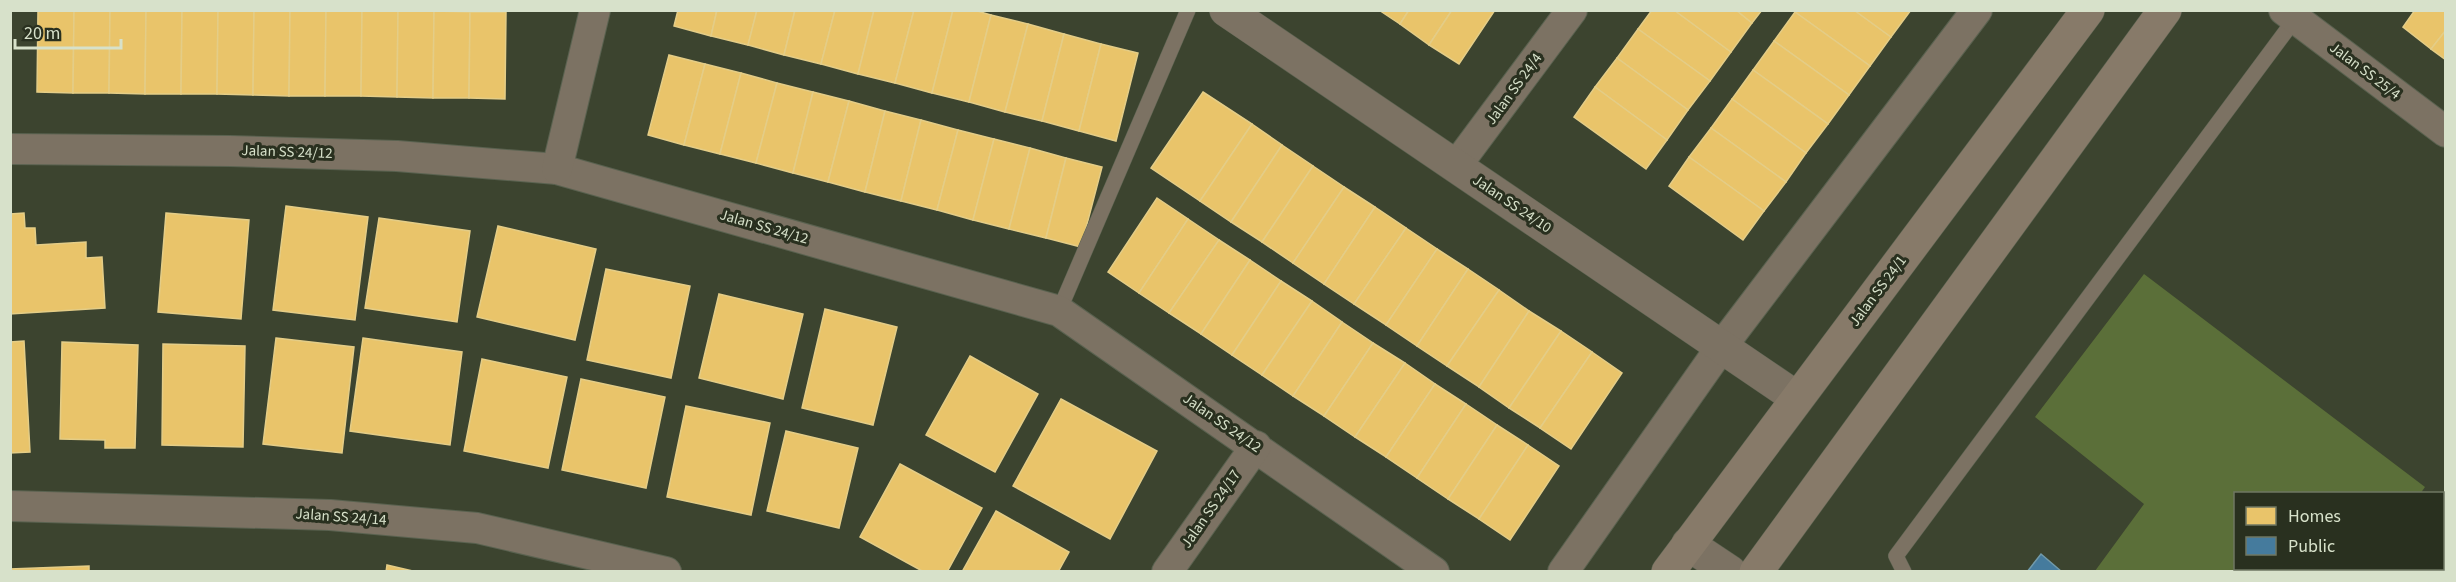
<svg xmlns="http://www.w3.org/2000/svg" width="2456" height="582" font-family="'Source Sans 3',sans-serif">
	<rect width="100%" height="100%" fill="#3c442f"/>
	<path fill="#5b6f39" d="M2144,274L2425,487L2420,494H2236V568L2364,569L2362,571H2095L2144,504L2035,417Z"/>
	<g fill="#e9c46a" stroke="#e4cd87" stroke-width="1.5">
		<path d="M38,10H74L73,93L37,92Z"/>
		<path d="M74,10H110L109,93H73Z"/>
		<path d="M110,10H146L145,94L109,93Z"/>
		<path d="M146,10H182L181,94H145Z"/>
		<path d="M182,10H218L217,94H181Z"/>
		<path d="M218,10H254L253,95L217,94Z"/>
		<path d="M254,10H290L289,96L253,95Z"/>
		<path d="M290,10H326L325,96H289Z"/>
		<path d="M326,10H362L361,96H325Z"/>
		<path d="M362,10L398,11L397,97L361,96Z"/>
		<path d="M678,10H717L711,36L674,26Z"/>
		<path d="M717,10H757L748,45L711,36Z"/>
		<path d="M757,10H795L784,55L748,45Z"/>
		<path d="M795,10H835L821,64L784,55Z"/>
		<path d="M835,10H874L858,74L821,64Z"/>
		<path d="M874,10H914L895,83L858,74Z"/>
		<path d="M914,10H953L932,93L895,83Z"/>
		<path d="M953,10H974L991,15L969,102L932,93Z"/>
		<path d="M1379,10H1409L1400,24Z"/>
		<path d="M1409,10H1452L1429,45L1400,24Z"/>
		<path d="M1452,10H1495L1459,64L1429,45Z"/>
		<path d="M1652,10H1674L1731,52L1710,81L1638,29Z"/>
		<path d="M1674,10H1736L1752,23L1731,52Z"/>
		<path d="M1736,10H1762L1752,23Z"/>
		<path d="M1797,10H1854L1891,37L1870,66L1795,12Z"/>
		<path d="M1854,10H1911L1891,37Z"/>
		<path d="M2415,10H2446V30L2431,49L2403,27Z"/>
		<path d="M398,11H434L433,98L397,97Z"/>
		<path d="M434,11L470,12L469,98H433Z"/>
		<path d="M470,12H506L505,99L469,98Z"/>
		<path d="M1795,12L1870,66L1849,95L1774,41Z"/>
		<path d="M991,15L1028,24L1005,112L969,102Z"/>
		<path d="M1028,24L1064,34L1042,121L1005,112Z"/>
		<path d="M1638,29L1710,81L1688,110L1617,58Z"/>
		<path d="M2446,30V60L2431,49Z"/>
		<path d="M1064,34L1101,44L1079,131L1042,121Z"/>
		<path d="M1774,41L1849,95L1828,124L1753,70Z"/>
		<path d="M1101,44L1138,53L1116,141L1079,131Z"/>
		<path d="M669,55L705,64L684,145L648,135Z"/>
		<path d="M1617,58L1688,110L1667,140L1595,87Z"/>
		<path d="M705,64L741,73L720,154L684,145Z"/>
		<path d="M1753,70L1828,124L1806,153L1732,99Z"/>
		<path d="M741,73L777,83L756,163L720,154Z"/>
		<path d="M777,83L813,92L793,173L756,163Z"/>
		<path d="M1595,87L1667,140L1646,169L1574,117Z"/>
		<path d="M813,92L849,101L828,182L793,173Z"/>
		<path d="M1203,92L1252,124L1200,201L1151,168Z"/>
		<path d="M1732,99L1806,153L1786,182L1711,128Z"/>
		<path d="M849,101L885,111L865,192L828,182Z"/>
		<path d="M885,111L921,120L901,201L865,192Z"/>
		<path d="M921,120L958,130L937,210L901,201Z"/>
		<path d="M1252,124L1282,145L1231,222L1200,201Z"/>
		<path d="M1711,128L1786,182L1764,211L1689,157Z"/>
		<path d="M958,130L994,139L973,220L937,210Z"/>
		<path d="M994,139L1030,148L1009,229L973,220Z"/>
		<path d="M1282,145L1313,166L1262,242L1231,222Z"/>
		<path d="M1030,148L1066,158L1046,238L1009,229Z"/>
		<path d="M1689,157L1764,211L1743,240L1669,186Z"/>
		<path d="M1066,158L1102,167L1081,247L1046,238Z"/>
		<path d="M1313,166L1344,187L1293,263L1262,242Z"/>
		<path d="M1344,187L1375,207L1324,284L1293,263Z"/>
		<path d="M1157,198L1188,219L1139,293L1108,272Z"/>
		<path d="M286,206L368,217L355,320L273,310Z"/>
		<path d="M1375,207L1406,228L1354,304L1324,284Z"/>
		<path d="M24,213L25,228H35L36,245L86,242V258L102,257L105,308L10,314V214Z"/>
		<path d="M166,213L249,220L241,319L158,312Z"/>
		<path d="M379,218L470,231L457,322L365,308Z"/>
		<path d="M1188,219L1219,240L1169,313L1139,293Z"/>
		<path d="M498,226L596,249L575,340L477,317Z"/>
		<path d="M1406,228L1437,249L1386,325L1354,304Z"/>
		<path d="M1219,240L1250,260L1201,334L1169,313Z"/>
		<path d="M1437,249L1468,269L1417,346L1386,325Z"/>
		<path d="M1250,260L1281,281L1232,355L1201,334Z"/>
		<path d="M606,269L690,286L671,378L587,360Z"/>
		<path d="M1468,269L1499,290L1447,366L1417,346Z"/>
		<path d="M1281,281L1312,301L1262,375L1232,355Z"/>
		<path d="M1499,290L1529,311L1479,387L1447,366Z"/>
		<path d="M719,294L803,314L783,399L699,378Z"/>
		<path d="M1312,301L1342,322L1293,396L1262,375Z"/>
		<path d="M825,309L897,327L873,425L802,408Z"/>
		<path d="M1529,311L1561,331L1509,408L1479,387Z"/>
		<path d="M1342,322L1373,343L1324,416L1293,396Z"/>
		<path d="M1561,331L1592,352L1540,428L1509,408Z"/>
		<path d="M276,338L354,347L342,453L263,444Z"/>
		<path d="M363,338L462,352L450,445L350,431Z"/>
		<path d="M24,341L30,452L10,453V342Z"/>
		<path d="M62,342L138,345L135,448H105V440L60,439Z"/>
		<path d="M1373,343L1405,363L1355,437L1324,416Z"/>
		<path d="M163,344L245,346L243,447L162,445Z"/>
		<path d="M1592,352L1622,373L1571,449L1540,428Z"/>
		<path d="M970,356L1038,394L995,472L926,435Z"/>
		<path d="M482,359L567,377L548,468L464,451Z"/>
		<path d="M1405,363L1435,384L1386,457L1355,437Z"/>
		<path d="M581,379L665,397L646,488L562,470Z"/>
		<path d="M1435,384L1466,404L1417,478L1386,457Z"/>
		<path d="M1061,399L1157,451L1110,539L1013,486Z"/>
		<path d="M1466,404L1497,425L1448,499L1417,478Z"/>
		<path d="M686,406L770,423L751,515L667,497Z"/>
		<path d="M1497,425L1528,445L1479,519L1448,499Z"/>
		<path d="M786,431L858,448L839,528L767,511Z"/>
		<path d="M1528,445L1559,466L1510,540L1479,519Z"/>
		<path d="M900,464L982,508L947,572H924L860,537Z"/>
		<path d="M996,511L1069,552L1058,572H962Z"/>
		<path d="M387,565L417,572H386Z"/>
		<path d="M89,566V572H10V569Z"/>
	</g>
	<path fill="#457b9d" stroke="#719aaa" stroke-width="1.5" d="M2041,554L2062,572H2027Z"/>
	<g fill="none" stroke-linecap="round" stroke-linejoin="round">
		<g stroke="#5a6250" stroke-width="16">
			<g id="service">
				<path d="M1059,311L1188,10"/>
				<path d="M1904,572L1896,556L2295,19"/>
			</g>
		</g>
		<g stroke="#5a6250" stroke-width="32">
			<g id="minor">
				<path d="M2284,10L2446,132"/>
				<path d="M10,149L230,151L397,156L557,169L1059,311L1434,572"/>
				<path d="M1456,166L1572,10"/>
				<path d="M557,169L595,10"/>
				<path d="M10,506L330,515L477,528L666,572"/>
				<path d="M2442,549L2446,545"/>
				<path d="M1167,572L1256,446"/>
				<path d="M1563,572L1722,346L1977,10"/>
				<path d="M2425,572L2427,568"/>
			</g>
		</g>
		<g stroke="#5a6250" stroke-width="34">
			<g id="tertiary">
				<path d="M1226,10L1797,398"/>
				<path d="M1688,544L1730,572"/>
			</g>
		</g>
		<g stroke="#5a6250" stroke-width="34">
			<g id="secondary">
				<path d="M1668,572L2088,10"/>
				<path d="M1756,572L2165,10"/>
			</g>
		</g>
		<use href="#service" stroke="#7c7263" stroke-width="15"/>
		<use href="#minor" stroke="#7c7263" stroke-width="30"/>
		<use href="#tertiary" stroke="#7c7263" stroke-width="33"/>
		<use href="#secondary" stroke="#877a69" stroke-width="33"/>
	</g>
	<g text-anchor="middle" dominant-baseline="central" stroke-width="6" stroke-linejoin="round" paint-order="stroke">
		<g font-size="15" fill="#d7e1ca" stroke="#29301f">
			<text transform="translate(2365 71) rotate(37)">Jalan SS 25/4</text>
			<text transform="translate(1514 89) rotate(-54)">Jalan SS 24/4</text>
			<text transform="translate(287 152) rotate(2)">Jalan SS 24/12</text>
			<text transform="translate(1512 204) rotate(34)">Jalan SS 24/10</text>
			<text transform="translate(764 227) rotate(16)">Jalan SS 24/12</text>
			<text transform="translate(1878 291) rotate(-53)">Jalan SS 24/1</text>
			<text transform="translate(1222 423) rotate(35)">Jalan SS 24/12</text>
			<text transform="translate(1211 509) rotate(-55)">Jalan SS 24/17</text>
			<text transform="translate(341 517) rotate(4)">Jalan SS 24/14</text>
		</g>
	</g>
	<rect width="2456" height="582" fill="none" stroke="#d7e1ca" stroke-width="24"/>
	<rect x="2234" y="492" width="210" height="78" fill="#29301f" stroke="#6f7763" stroke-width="1.5"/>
	<rect x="2246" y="507" width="30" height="18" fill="#e9c46a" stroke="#6f7763" stroke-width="1.5"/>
	<text x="2288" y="522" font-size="18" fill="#d7e1ca">Homes</text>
	<rect x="2246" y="537" width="30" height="18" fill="#457b9d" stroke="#6f7763" stroke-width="1.5"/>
	<text x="2288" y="552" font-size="18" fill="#d7e1ca">Public</text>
	<path d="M15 39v9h106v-9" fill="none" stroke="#d7e1ca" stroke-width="3"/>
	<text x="24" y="39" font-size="18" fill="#d7e1ca" stroke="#29301f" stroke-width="4.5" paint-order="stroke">20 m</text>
</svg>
